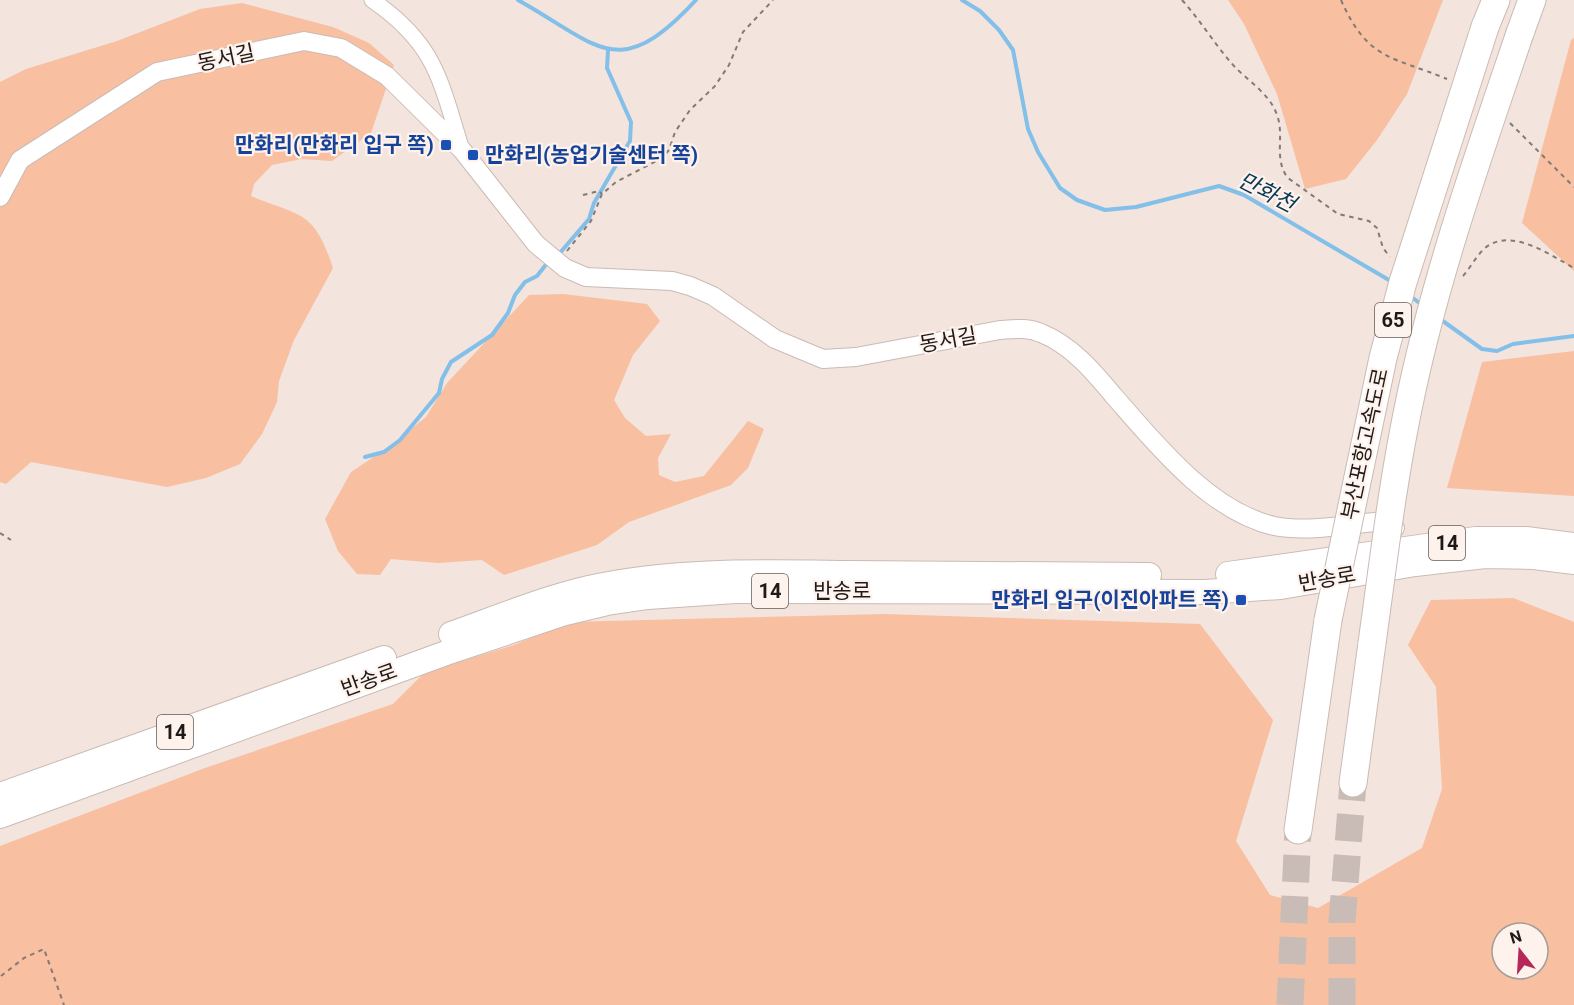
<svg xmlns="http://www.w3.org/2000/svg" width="1574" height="1005" font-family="Roboto,'Noto Sans KR',sans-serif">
	<rect width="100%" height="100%" fill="#f3e4dd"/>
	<g fill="#f8bfa1" fill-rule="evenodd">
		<path d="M1228,0H1443L1407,94L1377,140L1346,179L1305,189L1277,94L1244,24Z"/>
		<path d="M242,3L333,27L369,43L394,65L371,133L332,161L302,159L272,165L254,184L251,196C302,217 314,210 333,268L294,340L279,381L277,402L262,434L240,464L206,478L167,487L31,462L6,484L0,482V82L26,69L117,41L200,9Z"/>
		<path d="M1574,38V271L1522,223L1571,40Z"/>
		<path d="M563,294L647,304L660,321L633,355L614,400L625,418L646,436L671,434L658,458L659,475L675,482L704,476L748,421L764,429L748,468L731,485L629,522L597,545L504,575L482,560L438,563L391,559L380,575L357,574L338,551L325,519L351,472L390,446L426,417L447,383L529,295Z"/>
		<path d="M1574,351V496L1447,488L1482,362Z"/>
		<path d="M1513,598L1574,622V1005H0V846L205,768L393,704L425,672L514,645L568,622L884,614L1200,624L1273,720L1236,841L1270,895L1318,908L1422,848L1442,789L1436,687L1408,645L1431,600ZM1502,933H1538V969H1502Z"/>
	</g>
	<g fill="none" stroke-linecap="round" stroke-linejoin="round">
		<g stroke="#82bfe9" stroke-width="4">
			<path d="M518,0C600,46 618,84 696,0"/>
			<path d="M962,0L980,11L999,30L1013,50L1028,129L1038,152L1060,188L1077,200L1105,210L1136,207L1219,186L1244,195L1394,283"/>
			<path d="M559,254L589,219L594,203L630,141L631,122L607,68L608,51"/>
			<path d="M1409,295L1422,305"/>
			<path d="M1440,319L1482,349L1497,351L1513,344L1574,336"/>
			<path d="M365,457L384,452L400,440L439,393L442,379L451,362L492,335L508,313L515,295L525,282L537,276L548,262"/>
		</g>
		<g stroke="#c9bcb6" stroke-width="27" stroke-dasharray="27 14" stroke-linecap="butt">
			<path d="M1290,1005L1298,830"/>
			<path d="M1342,1005V921L1353,783"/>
		</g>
		<g stroke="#cabbb4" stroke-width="17">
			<path id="minor" d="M372,0C436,44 440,80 462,150"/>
		</g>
		<g stroke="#cabbb4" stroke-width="20">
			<path id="tertiary" d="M0,197L20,160L157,72L304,41L341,48L387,76L462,150L536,244L565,268L586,277L672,281L690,286L713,296L775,339L823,359L856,357L1000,330C1014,329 1028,327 1041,333C1071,345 1093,371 1113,395C1155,443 1209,511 1274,526C1309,533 1349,524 1384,521L1391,523L1395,528"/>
		</g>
		<g stroke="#cabbb4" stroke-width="26">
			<g id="primary">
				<path d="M1228,574L1476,539H1526L1574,545"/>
				<path d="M451,634C496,618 542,599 589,588C673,569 763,572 848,573C948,574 1048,575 1149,575"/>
				<path d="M0,795L384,658"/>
				<path d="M0,816L446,653L565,613L607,603L648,597L735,591L1205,592L1281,587L1415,564L1485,556L1534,557L1574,562"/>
			</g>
		</g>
		<g stroke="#cabbb4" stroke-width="29">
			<g id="motorway">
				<path d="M1485,27L1496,0"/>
				<path d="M1520,33L1532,0"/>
				<path d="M1353,783L1372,643"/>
				<path d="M1298,830L1328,620"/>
			</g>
		</g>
		<g stroke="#847a76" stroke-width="2" stroke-dasharray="4.5 4.5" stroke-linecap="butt">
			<path d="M1182,0C1201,21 1215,45 1234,66C1248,81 1270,94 1277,115C1285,136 1273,159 1288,178L1338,214L1369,221L1377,228L1383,248L1390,257"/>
			<path d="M1341,0C1368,61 1392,56 1447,79"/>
			<path d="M1510,123L1574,187"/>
			<path d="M583,195L599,191L602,194"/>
			<path d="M567,251L591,221L602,194L616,182L662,158L669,150L675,132L690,110L715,86L729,65L743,32L773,0"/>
			<path d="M1463,276C1472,266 1479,250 1491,244C1517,231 1552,256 1574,268"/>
			<path d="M0,533L11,540"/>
			<path d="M1,976L24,958L44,949L64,1005"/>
		</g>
		<use href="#minor" stroke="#fff" stroke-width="15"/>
		<use href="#tertiary" stroke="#fff" stroke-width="18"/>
		<use href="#primary" stroke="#fff" stroke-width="24"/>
		<use href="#motorway" stroke="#fff" stroke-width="27"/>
		<g stroke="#cabbb4" stroke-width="29" stroke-linecap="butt">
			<g id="motorway-bridge">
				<path d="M1328,620L1383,358L1403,282L1485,27"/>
				<path d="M1372,643C1383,565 1392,486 1408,409C1434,280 1478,157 1520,33"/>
			</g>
		</g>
		<use href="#motorway-bridge" stroke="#fff" stroke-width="27"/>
	</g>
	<g fill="#1a4fb4" stroke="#fef2ec" stroke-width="2">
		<rect x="440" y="139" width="12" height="12" rx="3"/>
		<rect x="467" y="149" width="12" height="12" rx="3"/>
		<rect x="1235" y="594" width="12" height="12" rx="3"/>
	</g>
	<g text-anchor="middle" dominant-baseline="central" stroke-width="4.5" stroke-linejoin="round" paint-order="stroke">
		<g fill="#fef2ec" stroke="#625b58" stroke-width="1.5">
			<rect x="1375" y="303" width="36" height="34" rx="4.5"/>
			<rect x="1429" y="526" width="36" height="34" rx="4.5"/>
			<rect x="752" y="574" width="36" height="34" rx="4.5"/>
			<rect x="157" y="715" width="36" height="34" rx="4.5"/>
		</g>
		<g font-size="20" font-weight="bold" fill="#1f1a18">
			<text x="1393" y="320">65</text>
			<text x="1447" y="543">14</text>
			<text x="770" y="591">14</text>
			<text x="175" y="732">14</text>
		</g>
		<g font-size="21" fill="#1f1a18" stroke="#fef2ec">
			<text transform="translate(226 58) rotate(-12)">동서길</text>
			<text transform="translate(948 340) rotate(-10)">동서길</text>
			<text transform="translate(1365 444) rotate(-78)">부산포항고속도로</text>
			<text transform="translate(1327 579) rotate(-10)">반송로</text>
			<text x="842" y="591">반송로</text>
			<text transform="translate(369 680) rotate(-20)">반송로</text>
		</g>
		<g font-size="21" font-weight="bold" fill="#164399" stroke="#fef2ec" text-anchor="end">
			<text x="434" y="145">만화리(만화리 입구 쪽)</text>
			<text x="485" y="155" text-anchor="start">만화리(농업기술센터 쪽)</text>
			<text x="1229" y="600">만화리 입구(이진아파트 쪽)</text>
		</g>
		<g font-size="22" font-style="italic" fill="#043753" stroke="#fef2ec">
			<text transform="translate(1267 192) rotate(27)">만화천</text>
		</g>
	</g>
	<g transform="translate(1520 951) rotate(343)"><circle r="28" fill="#fef2ec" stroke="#a59c97" stroke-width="1.5"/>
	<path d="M0-4.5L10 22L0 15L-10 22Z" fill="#b6285a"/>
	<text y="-9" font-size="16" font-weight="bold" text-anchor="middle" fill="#1f1a18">N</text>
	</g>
</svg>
